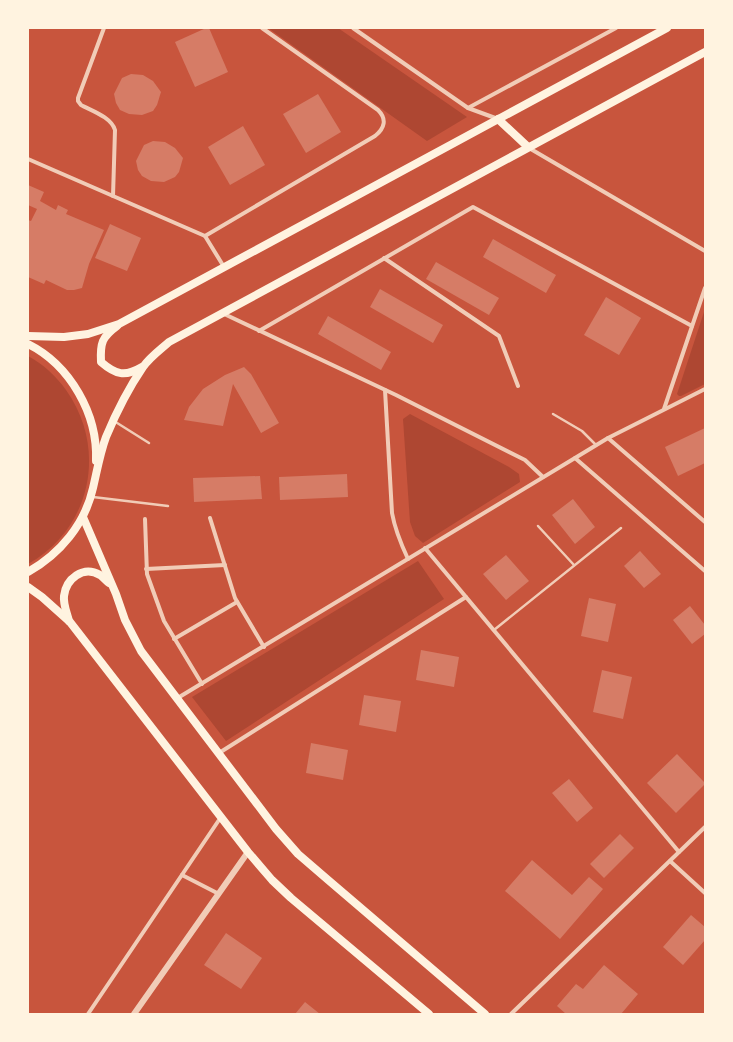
<svg xmlns="http://www.w3.org/2000/svg" width="733" height="1042" font-family="Mulish,sans-serif">
	<rect width="100%" height="100%" fill="#c8553d"/>
	<g fill="#ae4732">
		<path d="M268,28H338L467,117L427,141Z"/>
		<path d="M705,309V384L681,396H679L677,394Z"/>
		<path d="M28,356C43,364 56,376 66,390C108,449 91,529 28,564Z"/>
		<path d="M410,414L509,467L519,474L520,482L423,543L415,536L410,522L403,419Z"/>
		<path d="M418,561L444,599L226,741L192,697Z"/>
	</g>
	<g fill="#d67c66">
		<path d="M206,28H209L228,72L195,87L175,42Z"/>
		<path d="M131,74L143,75L153,81L161,92L157,105L153,111L142,115L129,114L120,110L116,103L114,94L122,78Z"/>
		<path d="M318,94L341,132L306,153L283,114Z"/>
		<path d="M243,126L265,165L230,185L208,147Z"/>
		<path d="M153,141L165,142L175,148L183,158L179,172L175,177L164,182L151,181L142,176L138,170L136,161L144,145Z"/>
		<path d="M28,185L44,192L40,201L56,210L58,205L68,210L66,214L104,230L89,264L82,288L74,290H67L46,280L44,284L28,277V220L31,221L37,209L28,205Z"/>
		<path d="M110,224L141,238L127,271L95,258Z"/>
		<path d="M493,239L556,275L546,293L483,257Z"/>
		<path d="M436,262L499,298L489,315L426,279Z"/>
		<path d="M380,289L443,325L433,343L370,307Z"/>
		<path d="M606,297L641,318L619,355L584,335Z"/>
		<path d="M328,316L391,352L381,370L318,334Z"/>
		<path d="M244,367L251,374L279,423L261,433L233,384L223,426L184,420L189,407L203,389L225,375Z"/>
		<path d="M705,428V463L678,476L665,447Z"/>
		<path d="M347,474L348,497L280,500L279,477Z"/>
		<path d="M260,476L262,499L194,502L193,478Z"/>
		<path d="M573,499L595,527L575,544L552,515Z"/>
		<path d="M640,551L661,574L644,588L624,566Z"/>
		<path d="M506,555L529,581L506,600L483,574Z"/>
		<path d="M589,598L616,604L608,642L581,636Z"/>
		<path d="M690,606L705,625V634L692,644L673,620Z"/>
		<path d="M421,650L459,657L454,687L416,680Z"/>
		<path d="M602,670L632,677L623,719L593,712Z"/>
		<path d="M364,695L401,701L396,732L359,725Z"/>
		<path d="M311,743L348,750L343,780L306,773Z"/>
		<path d="M677,754L705,783V784L676,813L647,783Z"/>
		<path d="M569,779L593,808L577,822L552,793Z"/>
		<path d="M620,834L634,848L604,878L590,864Z"/>
		<path d="M532,860L572,895L589,877L603,889L560,939L505,891Z"/>
		<path d="M691,915L705,927V940L683,965L663,947Z"/>
		<path d="M226,933L262,958L241,989L204,965Z"/>
		<path d="M604,965L638,994L621,1014H566L557,1006L576,984L583,989Z"/>
		<path d="M305,1002L320,1014H295Z"/>
	</g>
	<g fill="none" stroke-linecap="round" stroke-linejoin="round">
		<g stroke="#f1ccb7" stroke-width="2.5">
			<path d="M553,414L582,431L596,445"/>
			<path d="M114,421L149,443"/>
			<path d="M93,497L168,506"/>
			<path d="M538,526L574,565"/>
			<path d="M494,630L621,528"/>
		</g>
		<g stroke="#f1ccb7" stroke-width="4">
			<path d="M104,28L78,98V101L81,105C92,111 111,117 115,130L113,196"/>
			<path d="M353,28L468,108L498,119"/>
			<path d="M468,108L616,28"/>
			<path d="M529,148L705,251"/>
			<path d="M28,159L205,236L224,267"/>
			<path d="M205,236L375,136C385,128 387,119 378,110L262,28"/>
			<path d="M384,258L499,336L518,386"/>
			<path d="M222,313L396,395L525,460L543,477"/>
			<path d="M259,331L473,207L692,326"/>
			<path d="M385,390L392,513C395,530 401,544 408,559"/>
			<path d="M664,409L705,288"/>
			<path d="M608,438L705,522"/>
			<path d="M575,458L705,571"/>
			<path d="M210,518L235,598L264,647"/>
			<path d="M145,519L147,574L164,621L202,684"/>
			<path d="M425,548L679,852"/>
			<path d="M146,569L225,565"/>
			<path d="M174,639L237,602"/>
			<path d="M176,699L575,458L608,438L705,389"/>
			<path d="M219,753L466,597"/>
			<path d="M670,861L705,893"/>
			<path d="M182,875L219,894"/>
			<path d="M88,1014L221,817"/>
			<path d="M511,1014L705,827"/>
		</g>
		<path stroke="#f1ccb7" stroke-width="6" d="M134,1014L248,852"/>
		<g stroke="#fff3e0" stroke-width="8">
			<path d="M498,119L528,147"/>
			<path d="M117,326C102,337 100,343 101,362C116,375 125,377 142,367"/>
			<path d="M28,336L64,337L88,334L119,324L667,28"/>
			<path d="M28,344C70,365 98,414 96,461"/>
			<path d="M83,517L116,594L125,620L141,651L276,829L298,854L327,879L485,1014"/>
			<path d="M28,572C60,554 85,524 93,488C97,471 100,453 106,437C116,413 128,389 143,367C150,357 160,350 169,342L705,52"/>
			<path d="M28,587L42,597L70,622L248,852L272,880L291,898L429,1014"/>
			<path d="M69,621C67,613 63,604 64,596C66,579 83,565 100,575C103,577 106,581 109,583"/>
		</g>
	</g>
	<rect width="733" height="1042" fill="none" stroke="#fff3e0" stroke-width="58"/>
</svg>
